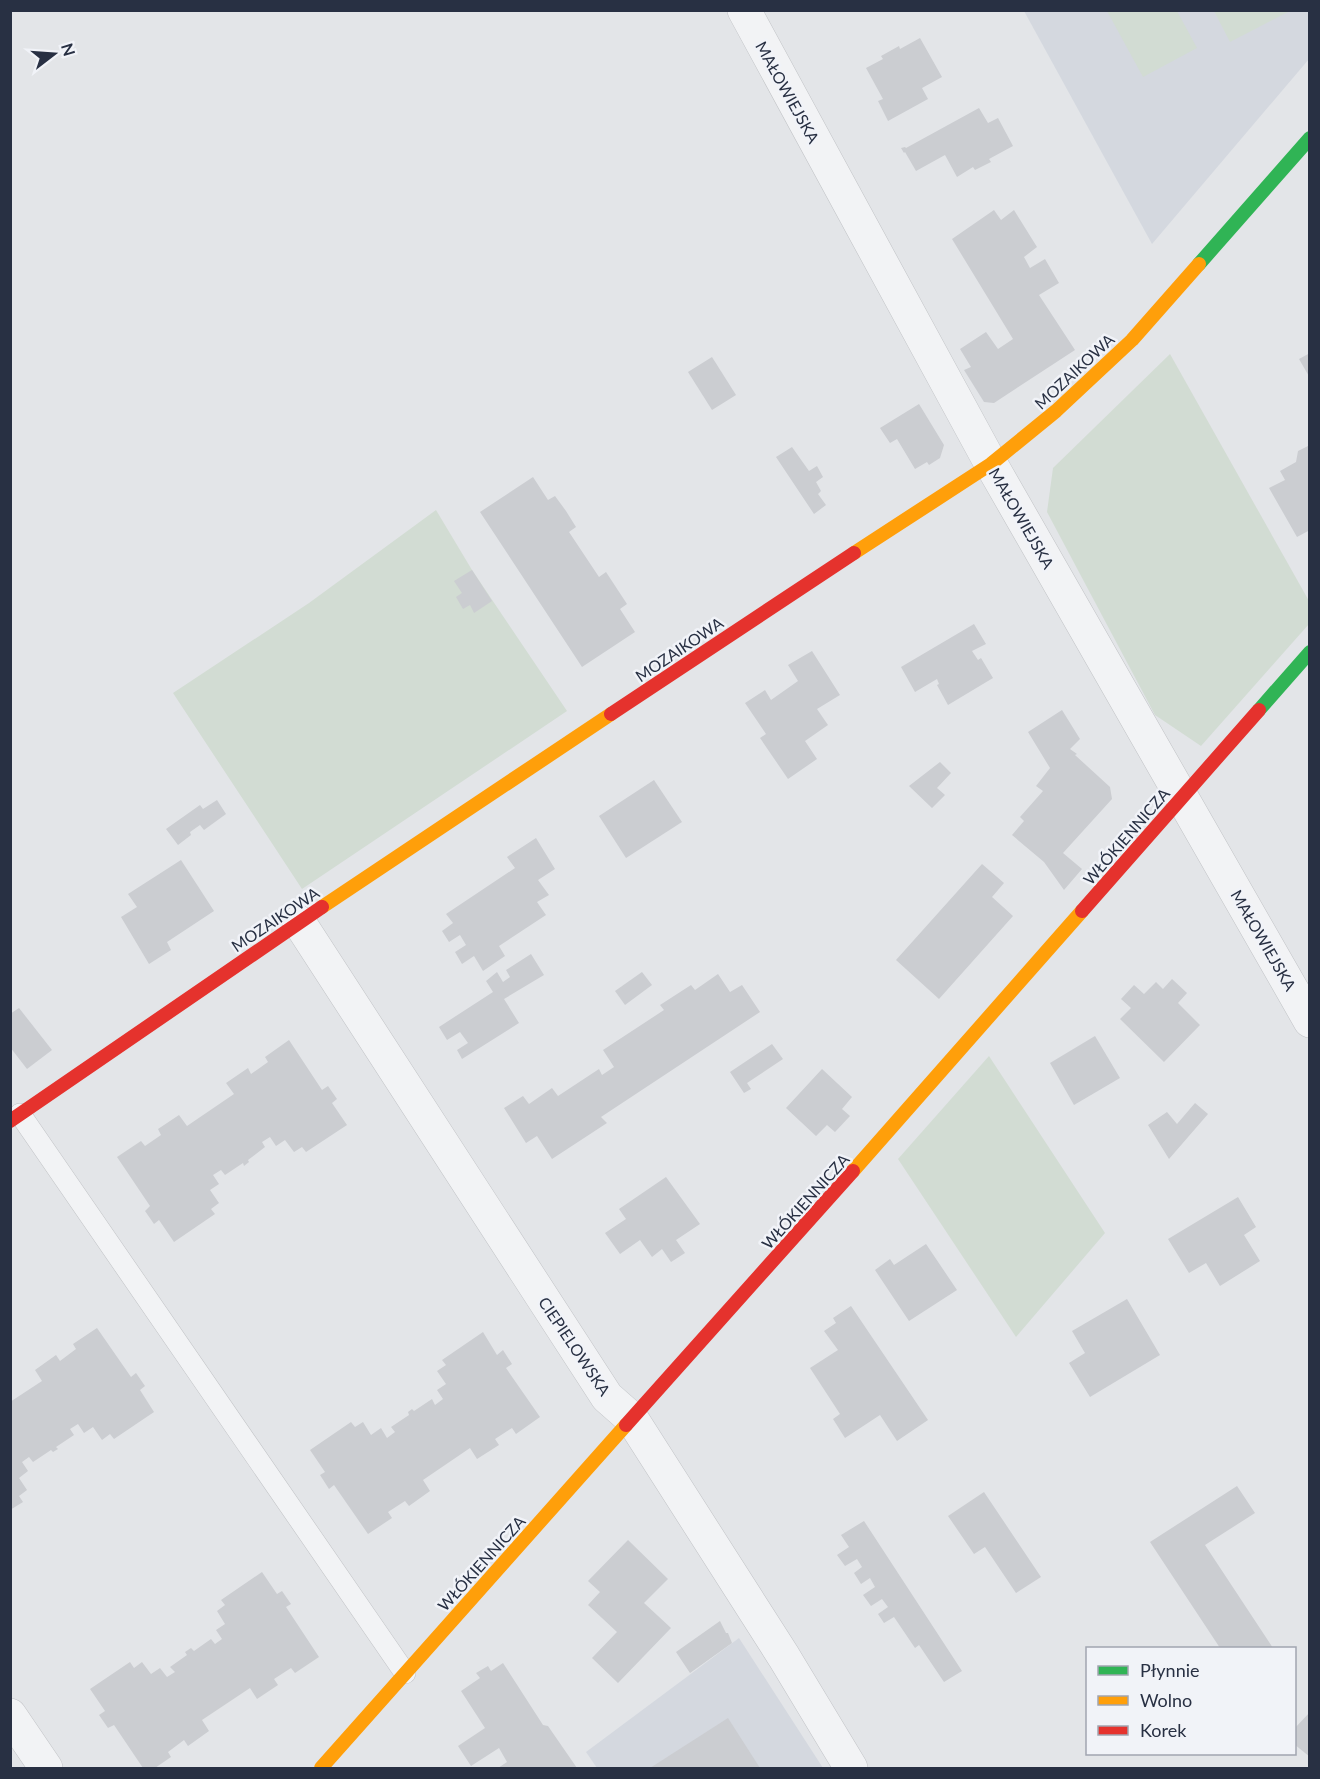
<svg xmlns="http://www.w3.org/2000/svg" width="1320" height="1779" font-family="Lato,sans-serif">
	<rect width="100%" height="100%" fill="#e3e5e8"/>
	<g fill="#d4d8df">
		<path d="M1024,11H1309V59L1152,244Z"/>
		<path d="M739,1638L823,1768H597L586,1752Z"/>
	</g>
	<g fill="#d2dcd3">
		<path d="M1107,11H1177L1197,48L1143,77Z"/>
		<path d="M1214,11H1290L1230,42Z"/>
		<path d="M1170,354L1309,601V624L1201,746L1155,715L1047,512L1053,468Z"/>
		<path d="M436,510L472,570L567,711L302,889L173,693L309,603Z"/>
		<path d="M989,1056L1105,1233L1016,1337L898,1159Z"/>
	</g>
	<g fill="#cbcdd1">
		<path d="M920,38L942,77L922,88L928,99L888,121L878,101L883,99L866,68L883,59L881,56L899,46L900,49Z"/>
		<path d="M979,108L988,123L998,118L1013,146L989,159L991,162L975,170L973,167L957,177L945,155L916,171L905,152L904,153L901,148L905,147L906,148Z"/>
		<path d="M994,210L1001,220L1014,210L1037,247L1024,257L1030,268L1045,259L1059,283L1039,295L1075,350L994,403L984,402L964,370L971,367L960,349L986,332L998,349L1013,339L952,239Z"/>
		<path d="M1310,353V378L1299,359Z"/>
		<path d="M712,357L736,395L712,410L688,372Z"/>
		<path d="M919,404L944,445L940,458L929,465L927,462L915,469L897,439L890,443L880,428Z"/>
		<path d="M1310,445V530L1297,537L1269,488L1285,480L1280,471L1296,462L1298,451Z"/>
		<path d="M792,447L809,471L817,466L823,477L816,482L821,491L818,494L826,505L814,514L776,457Z"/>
		<path d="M533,477L548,500L555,496L566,511L576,527L569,532L599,577L606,572L627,604L620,609L635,632L582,667L480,512Z"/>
		<path d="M472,570L492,601L474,613L470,605L463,609L456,597L462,593L454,581Z"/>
		<path d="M974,624L986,644L972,651L978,660L981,658L993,678L948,705L937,685L939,684L937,679L915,692L901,667Z"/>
		<path d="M812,651L840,695L817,709L828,725L805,741L817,759L788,779L760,738L766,734L745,703L765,690L771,700L798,681L788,665Z"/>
		<path d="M1062,710L1080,739L1070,749L1077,754L1075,755L1110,787L1112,799L1063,853L1082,869L1064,890L1044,862L1012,835L1024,821L1020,817L1043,791L1036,786L1050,768L1028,732Z"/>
		<path d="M940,762L951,773L937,788L945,795L932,808L909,786Z"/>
		<path d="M654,780L682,822L626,858L599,816Z"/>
		<path d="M217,800L226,814L204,830L200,825L190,832L191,835L178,845L166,829L200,805L203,809Z"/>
		<path d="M536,838L555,869L538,880L549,895L537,902L546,915L499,946L505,956L483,971L474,956L462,964L455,952L466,945L460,935L449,942L442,931L453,923L446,914L515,868L507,857Z"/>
		<path d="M181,860L214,911L167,942L171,950L149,964L121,917L137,907L128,894Z"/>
		<path d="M982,864L1004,883L992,897L1013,916L939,999L896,960Z"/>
		<path d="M531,954L544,975L504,999L519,1023L462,1059L457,1050L468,1043L460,1032L447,1040L439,1027L493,992L486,981L497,972L503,982L510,977L506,970Z"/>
		<path d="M642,972L652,985L625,1005L615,991Z"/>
		<path d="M718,974L730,992L742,985L760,1012L601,1117L607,1123L552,1159L537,1136L526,1143L504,1108L523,1096L529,1104L552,1088L558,1096L599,1069L602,1075L614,1067L603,1050L664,1010L660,1005L691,985L695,990Z"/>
		<path d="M1172,979L1187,993L1178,1003L1200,1025L1164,1062L1120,1019L1131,1008L1121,999L1134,985L1144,994L1156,982L1163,989Z"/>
		<path d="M19,1008L52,1050L27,1069L10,1047V1014Z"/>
		<path d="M1095,1036L1120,1078L1074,1105L1050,1063Z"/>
		<path d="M289,1040L322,1090L328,1086L337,1099L332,1103L347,1125L306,1152L302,1147L294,1152L285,1140L276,1146L270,1137L262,1142L265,1147L248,1160L249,1162L244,1166L243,1163L225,1175L221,1170L213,1175L219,1184L210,1190L219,1203L211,1209L215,1214L174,1242L159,1220L154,1224L145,1211L150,1206L117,1157L141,1141L145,1146L161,1135L158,1129L179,1115L187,1126L234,1094L226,1083L248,1068L251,1074L268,1062L265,1057Z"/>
		<path d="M772,1044L783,1059L747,1083L751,1089L744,1093L730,1072Z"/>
		<path d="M822,1069L852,1097L842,1109L850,1116L835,1132L827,1125L816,1136L786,1108Z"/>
		<path d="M1195,1103L1208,1114L1169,1159L1148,1125L1167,1112L1177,1124Z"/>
		<path d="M666,1177L700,1224L676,1240L685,1253L671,1262L662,1249L652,1257L640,1240L620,1254L605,1233L626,1219L619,1209Z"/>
		<path d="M1238,1197L1256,1227L1244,1235L1260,1261L1220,1286L1206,1263L1189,1273L1168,1239Z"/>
		<path d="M926,1244L957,1290L909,1321L875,1270L890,1259L894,1265Z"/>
		<path d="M1127,1299L1160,1355L1090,1397L1069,1363L1085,1353L1072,1331Z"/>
		<path d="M851,1306L928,1420L897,1441L880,1415L845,1438L833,1419L840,1414L810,1368L838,1350L824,1331L836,1323L833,1318Z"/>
		<path d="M97,1328L131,1377L136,1373L145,1386L140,1390L154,1412L114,1439L110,1434L102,1440L93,1427L84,1433L78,1424L70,1429L74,1435L56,1447L58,1449L53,1452L51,1450L33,1462L29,1457L22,1462L28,1471L19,1478L27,1490L19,1496L23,1502L10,1510V1402L42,1381L35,1370L56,1355L60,1361L76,1349L73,1344Z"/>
		<path d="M483,1332L497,1355L503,1350L512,1364L506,1368L540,1417L516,1434L512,1428L495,1439L499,1445L477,1459L470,1448L423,1480L430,1491L409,1506L405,1501L388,1512L392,1518L368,1534L334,1485L329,1489L320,1475L325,1472L310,1450L351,1422L355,1427L363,1422L371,1435L381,1428L387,1438L395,1432L391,1427L409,1415L408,1412L412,1409L414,1411L432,1399L435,1405L443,1399L437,1390L446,1384L437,1371L446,1365L442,1360Z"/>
		<path d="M1237,1486L1255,1513L1205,1545L1273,1648H1220L1150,1542Z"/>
		<path d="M984,1492L1041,1577L1016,1593L985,1547L974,1554L948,1516Z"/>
		<path d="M864,1521L962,1671L944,1682L919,1645L915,1648L894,1617L884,1623L878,1614L888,1607L882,1599L871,1606L863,1595L875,1587L870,1578L861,1584L854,1573L862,1567L857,1559L845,1566L837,1555L849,1547L841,1535Z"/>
		<path d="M628,1540L668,1579L644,1603L671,1628L618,1683L592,1658L617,1632L588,1605L600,1592L588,1581Z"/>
		<path d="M262,1572L277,1594L282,1591L291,1604L286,1607L319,1657L295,1673L291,1668L274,1679L278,1685L257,1699L250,1688L202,1720L209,1731L188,1746L184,1740L168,1752L171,1757L155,1768H143L114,1725L108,1728L99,1715L105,1711L90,1689L130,1662L134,1668L142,1662L151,1674L160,1668L167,1677L175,1672L170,1667L187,1655L185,1652L191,1648L194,1651L211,1639L215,1644L222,1639L216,1630L225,1624L217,1611L225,1605L221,1600Z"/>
		<path d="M720,1621L726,1633H728L732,1643L690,1673L676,1652Z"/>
		<path d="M503,1663L543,1725L548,1726L577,1768H498L507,1762L499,1748L471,1766L458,1746L485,1728L461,1691L480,1678L476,1673L488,1666L491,1671Z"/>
		<path d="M1310,1712V1757L1294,1744V1729Z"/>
		<path d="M728,1718L760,1768H650Z"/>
	</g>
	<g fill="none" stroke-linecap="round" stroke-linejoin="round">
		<g stroke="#c1c3c6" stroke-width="22">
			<path id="lane" d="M20,1114L405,1673"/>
		</g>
		<g stroke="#c1c3c6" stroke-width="34">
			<g id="street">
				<path d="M744,10L991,464L1310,1021"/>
				<path d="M299,922L607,1397L632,1419L784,1657L851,1768"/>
				<path d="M10,1715L46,1768"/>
			</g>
		</g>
		<use href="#lane" stroke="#f2f3f5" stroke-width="21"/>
		<use href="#street" stroke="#f2f3f5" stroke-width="33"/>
		<g stroke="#30b455" stroke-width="14">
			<path d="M1199,264L1310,138"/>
			<path d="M1259,710L1310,652"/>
		</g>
		<g stroke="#ff9f0a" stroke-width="14">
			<path d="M854,553L991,464L1056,411L1132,340L1199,264"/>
			<path d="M322,907L611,714"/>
			<path d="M853,1171L1082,911"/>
			<path d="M321,1768L626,1425"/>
		</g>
		<g stroke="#e5322d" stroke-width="14">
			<path d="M611,714L854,553"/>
			<path d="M1082,911L1259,710"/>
			<path d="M10,1121L322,907"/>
			<path d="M626,1425L853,1171"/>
		</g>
	</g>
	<g text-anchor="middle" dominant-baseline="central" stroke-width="5" stroke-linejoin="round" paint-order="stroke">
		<g font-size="16" fill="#283043" stroke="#f1f3f8">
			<text transform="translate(788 92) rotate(61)">MAŁOWIEJSKA</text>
			<text transform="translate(1074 371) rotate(-43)">MOZAIKOWA</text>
			<text transform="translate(1022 518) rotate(60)">MAŁOWIEJSKA</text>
			<text transform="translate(679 649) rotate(-34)">MOZAIKOWA</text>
			<text transform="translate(1126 836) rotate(-49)">WŁÓKIENNICZA</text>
			<text transform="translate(275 919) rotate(-34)">MOZAIKOWA</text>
			<text transform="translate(1264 940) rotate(60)">MAŁOWIEJSKA</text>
			<text transform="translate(805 1201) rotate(-48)">WŁÓKIENNICZA</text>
			<text transform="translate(575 1346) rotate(56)">CIEPIELOWSKA</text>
			<text transform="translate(481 1563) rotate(-48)">WŁÓKIENNICZA</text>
		</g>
	</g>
	<rect width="1320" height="1779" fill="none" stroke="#283043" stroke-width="24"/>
	<rect x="1086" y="1647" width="210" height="108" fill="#f1f3f8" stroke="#a1a5b0" stroke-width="1.5"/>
	<rect x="1098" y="1666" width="30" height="9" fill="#30b455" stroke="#a1a5b0" stroke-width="1.5"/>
	<text x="1140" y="1677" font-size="18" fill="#283043">Płynnie</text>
	<rect x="1098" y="1696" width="30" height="9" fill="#ff9f0a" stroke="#a1a5b0" stroke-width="1.5"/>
	<text x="1140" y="1707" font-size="18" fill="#283043">Wolno</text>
	<rect x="1098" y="1726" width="30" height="9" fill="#e5322d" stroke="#a1a5b0" stroke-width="1.5"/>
	<text x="1140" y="1737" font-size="18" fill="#283043">Korek</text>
	<g transform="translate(54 54) rotate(73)" stroke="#f1f3f8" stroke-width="4.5" paint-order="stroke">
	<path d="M0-4.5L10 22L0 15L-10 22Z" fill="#283043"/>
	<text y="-9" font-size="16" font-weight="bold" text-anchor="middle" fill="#283043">N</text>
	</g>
</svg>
